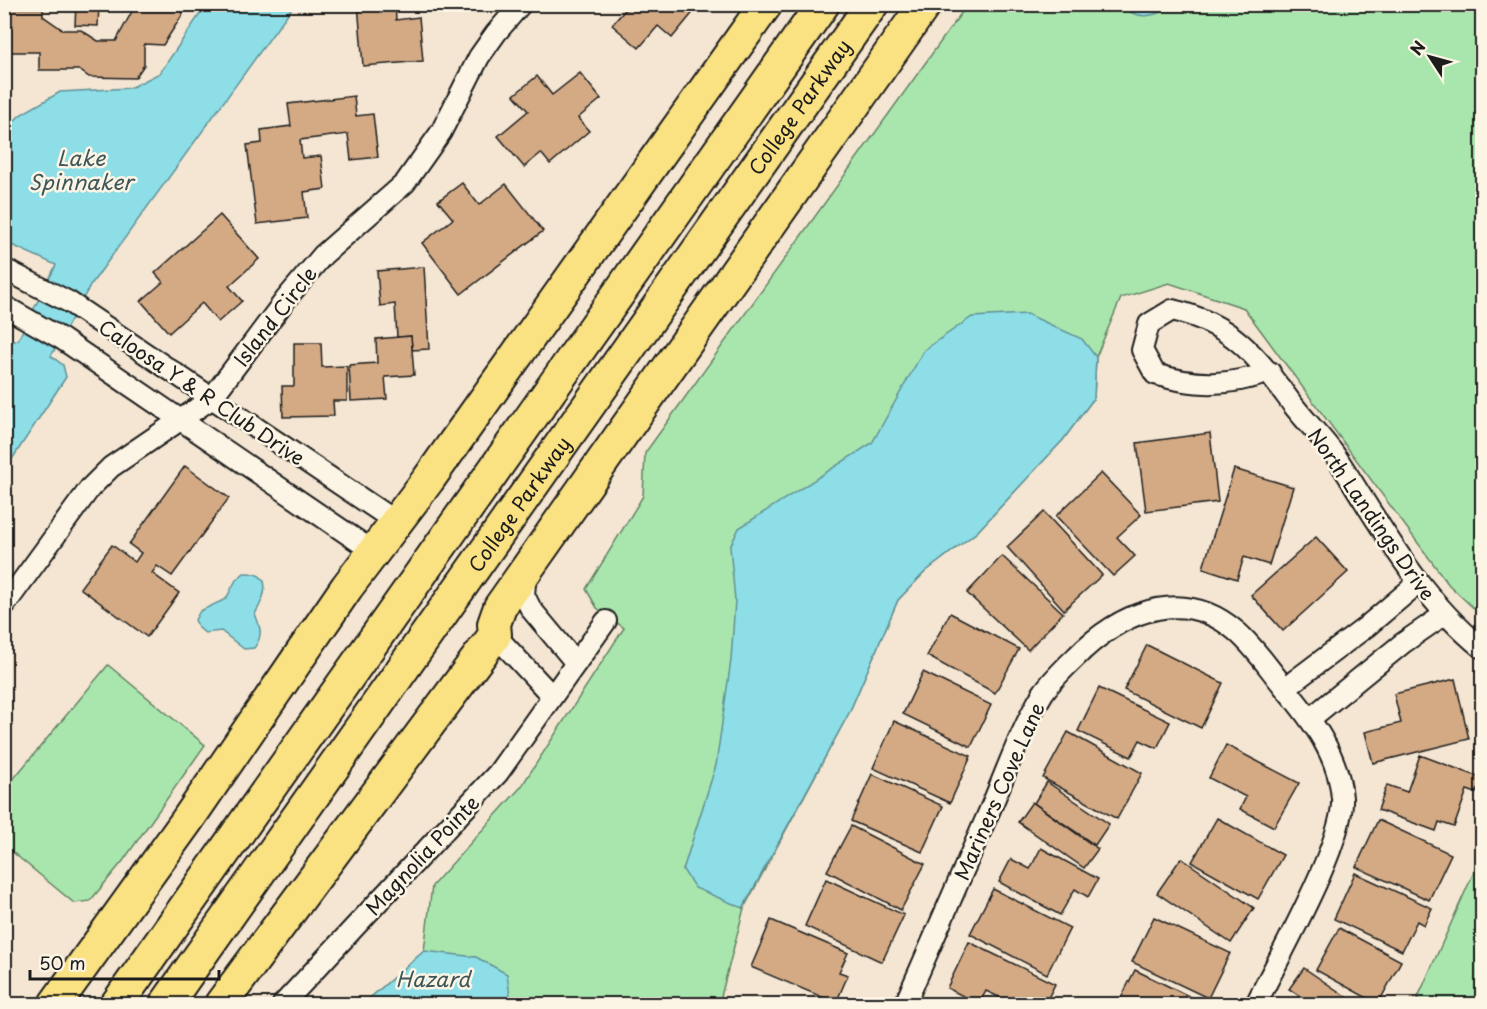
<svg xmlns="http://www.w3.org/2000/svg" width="1487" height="1009" font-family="'Playpen Sans',sans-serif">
	<rect width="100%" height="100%" fill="#f4e6d2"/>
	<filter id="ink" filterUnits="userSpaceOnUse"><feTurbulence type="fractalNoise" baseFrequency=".0167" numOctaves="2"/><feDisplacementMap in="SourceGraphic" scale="12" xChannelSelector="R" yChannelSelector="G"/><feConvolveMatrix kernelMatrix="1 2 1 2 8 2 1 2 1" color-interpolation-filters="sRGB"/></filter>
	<g filter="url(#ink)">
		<g fill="#a9e6ad" stroke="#628164" stroke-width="1.5">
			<path d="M967,5H1482V616L1449,585L1244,308L1169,283L1121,298L1096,357L1094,398L1063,440L977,532L925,572L898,600L849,713L744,908L719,1004H363L424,951L432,886L521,787L624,628L597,608L586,589L643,496L645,453Z"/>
			<path d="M108,665L205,745L123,861L90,901L74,903L5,846V789Z"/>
			<path d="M1482,854V1004H1415Z"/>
		</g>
		<g fill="#8ddee7" stroke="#609096" stroke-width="1.5">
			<path d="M206,5H294L90,286L51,356L63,365L66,377L5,470V344L18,340L56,265L5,242V131L20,115L60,92L130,88L160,73Z"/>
			<path d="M1121,5H1177C1157,15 1139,23 1121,5Z"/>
			<path d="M1027,314L1082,339L1096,357L1094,398L1063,440L977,532L925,572L898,600L849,713L743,908L695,888L683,870L716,765L731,660L735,600L730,547L739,528L872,443L924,350L972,317Z"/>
			<path d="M244,573C275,572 265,597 255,614C260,627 264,635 254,648L244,649L221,631L205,633L199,628L195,620L200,611L226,599L236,580Z"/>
			<path d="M424,951L476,957L507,974L511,1004H363Z"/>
		</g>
		<g fill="#d4aa85" stroke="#1c1c1c" stroke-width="1.5">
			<path d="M4,4H12V8H43V16L63,30H81L98,41H116L136,4H183V14L163,45L144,44V65L135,78L89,77L79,70H39V52H4Z"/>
			<path d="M76,4H99L98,26L75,25Z"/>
			<path d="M358,4H395L396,20L419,17L423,61L363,66Z"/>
			<path d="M630,4H700L672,38L658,26L639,48L612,25Z"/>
			<path d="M580,73L601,99L578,118L589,131L550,164L541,153L524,167L498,136L528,111L514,95L537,76L552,95Z"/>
			<path d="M354,96L356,116L373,114L378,157L351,160L348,134L300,140L302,158L321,156L325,189L304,192L307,218L257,224L247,145L262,143L261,130L291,126L288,104Z"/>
			<path d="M462,183L479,205L506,184L543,231L461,294L422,243L453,219L438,201Z"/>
			<path d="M220,215L259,259L229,286L242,301L218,322L202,303L169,333L141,301L163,282L155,273Z"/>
			<path d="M424,267L429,349L412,350L411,336L397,337L395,304L380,306L377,271Z"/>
			<path d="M411,336L414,375L385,377L387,399L351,401L349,365L377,363L376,339Z"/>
			<path d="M294,343H321L322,367L347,366V401H333L334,416L283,417L282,386H294Z"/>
			<path d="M1210,433L1218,502L1146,511L1137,443Z"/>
			<path d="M185,466L229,498L172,576L157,566L152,573L179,593L147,637L80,588L112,545L135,562L141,553L129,544Z"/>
			<path d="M1234,469L1293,487L1269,565L1244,557L1237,579L1203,568Z"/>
			<path d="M1101,473L1141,515L1117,537L1135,556L1113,576L1056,516Z"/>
			<path d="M1044,512L1102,575L1064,610L1007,547Z"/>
			<path d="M1316,537L1348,572L1283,631L1251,595Z"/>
			<path d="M1002,556L1063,613L1028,650L967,593Z"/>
			<path d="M950,613L1019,649L995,693L927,656Z"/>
			<path d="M1147,645L1223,683L1201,728L1124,690Z"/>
			<path d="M923,672L991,705L971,747L903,714Z"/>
			<path d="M1455,679L1469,739L1373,763L1365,732L1401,723L1394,694Z"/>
			<path d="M1099,688L1170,722L1157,748L1140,740L1131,757L1078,731Z"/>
			<path d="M894,721L971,756L950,803L873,768Z"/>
			<path d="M1068,732L1142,773L1117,819L1043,778Z"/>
			<path d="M1226,745L1299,783L1274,827L1240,809L1246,797L1209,778Z"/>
			<path d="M1420,755L1482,778L1476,793L1467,790L1454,827L1439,822L1436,831L1378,810L1387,785L1407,792Z"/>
			<path d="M872,774L943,806L922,852L851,821Z"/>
			<path d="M1047,782L1109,824L1095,845L1034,803Z"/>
			<path d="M1032,802L1098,849L1084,868L1018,822Z"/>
			<path d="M1217,818L1283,855L1258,899L1192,862Z"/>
			<path d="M1378,820L1451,854L1429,900L1356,867Z"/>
			<path d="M851,826L925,864L901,910L827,871Z"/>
			<path d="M1041,848L1098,879L1088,897L1075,889L1060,915L999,882L1011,859L1030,869Z"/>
			<path d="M1181,858L1254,908L1231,943L1157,893Z"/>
			<path d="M1355,873L1432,908L1424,925L1417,921L1402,951L1334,919Z"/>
			<path d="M826,879L904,915L882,962L805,926Z"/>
			<path d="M993,889L1070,928L1047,974L970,934Z"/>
			<path d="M1154,917L1230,953L1208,998L1132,962Z"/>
			<path d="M771,920L848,953L839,972L848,975L836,1003L751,967Z"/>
			<path d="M1339,928L1401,961L1378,1004L1316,970Z"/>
			<path d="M969,942L1055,984L1045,1004H1014L986,991L979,1004L947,988Z"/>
			<path d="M1304,968L1357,1004H1312L1289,989Z"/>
			<path d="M1135,970L1205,1004H1118Z"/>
			<path d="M1298,997L1308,1004H1293Z"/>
			<path d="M954,999L966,1004H951Z"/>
			<path d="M735,1001L832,1003V1004H735Z"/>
		</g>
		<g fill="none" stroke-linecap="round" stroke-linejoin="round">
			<g stroke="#1c1c1c" stroke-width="24">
				<g id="street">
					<path d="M4,269L69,302L396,522"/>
					<path d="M4,306L62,339L374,552"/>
					<path d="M1270,372C1229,386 1196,387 1155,374L1142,350L1149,324L1172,310C1234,324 1257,357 1293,405C1307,423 1324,439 1337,458C1381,526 1418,596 1482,648"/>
					<path d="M526,572L524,595L531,609L576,663"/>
					<path d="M4,606L90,488L111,467L211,399L286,299L323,255L405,183L441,132L479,57L496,33L521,4"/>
					<path d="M495,635L552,696"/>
					<path d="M1285,688L1366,627L1418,583"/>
					<path d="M1311,718L1403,643L1445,614"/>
					<path d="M283,1004L498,773L606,621"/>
					<path d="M905,1004C932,943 958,882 985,821C1004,779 1019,732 1043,693C1053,678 1071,662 1084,649C1128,609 1186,588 1236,631C1255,647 1269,669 1285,688C1311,719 1339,755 1342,798C1345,842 1277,960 1256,1004"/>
				</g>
			</g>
			<g stroke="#1c1c1c" stroke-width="36">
				<g id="primary">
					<path d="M55,1004L186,822L347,587L428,480L766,4"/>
					<path d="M117,1004L823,4"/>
					<path id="s1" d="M166,1004L872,4"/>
					<path d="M221,1004L495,635L494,624L500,607L925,4"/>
				</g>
			</g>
			<use href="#street" stroke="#fcf5e5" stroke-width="20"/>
			<use href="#primary" stroke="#fae181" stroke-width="32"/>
		</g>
	</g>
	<g text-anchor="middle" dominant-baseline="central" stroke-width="5" stroke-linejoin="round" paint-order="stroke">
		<g font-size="20" fill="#1c1c1c" stroke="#fcf5e5">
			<text stroke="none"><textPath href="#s1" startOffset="1098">College Parkway</textPath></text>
			<text transform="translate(275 316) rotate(-52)">Island Circle</text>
			<text transform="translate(202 392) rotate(34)">Caloosa Y &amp; R Club Drive</text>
			<text stroke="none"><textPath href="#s1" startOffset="612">College Parkway</textPath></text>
			<text transform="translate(1372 514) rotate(55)">North Landings Drive</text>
			<text transform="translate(999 791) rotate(-66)">Mariners Cove Lane</text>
			<text transform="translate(422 855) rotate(-47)">Magnolia Pointe</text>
		</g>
		<g font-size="21" font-style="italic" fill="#3e5659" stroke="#fcf5e5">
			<text x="81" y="157">Lake<tspan x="81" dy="24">Spinnaker</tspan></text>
			<text x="433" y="978">Hazard</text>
		</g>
	</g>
	<rect width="1487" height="1009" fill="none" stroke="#fcf5e5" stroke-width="24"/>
	<rect x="12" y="12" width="1463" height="985" fill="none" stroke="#1c1c1c" stroke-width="2" filter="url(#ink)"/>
	<g transform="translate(1430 57) rotate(306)" stroke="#fcf5e5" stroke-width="4.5" paint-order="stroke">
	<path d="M0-4.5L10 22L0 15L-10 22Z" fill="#1c1c1c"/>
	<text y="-9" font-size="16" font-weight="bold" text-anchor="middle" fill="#1c1c1c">N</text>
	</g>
	<path d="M30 970v9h189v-9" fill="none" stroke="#1c1c1c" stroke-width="3"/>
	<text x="39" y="970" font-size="18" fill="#1c1c1c" stroke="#fcf5e5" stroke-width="4.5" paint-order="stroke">50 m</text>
</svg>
